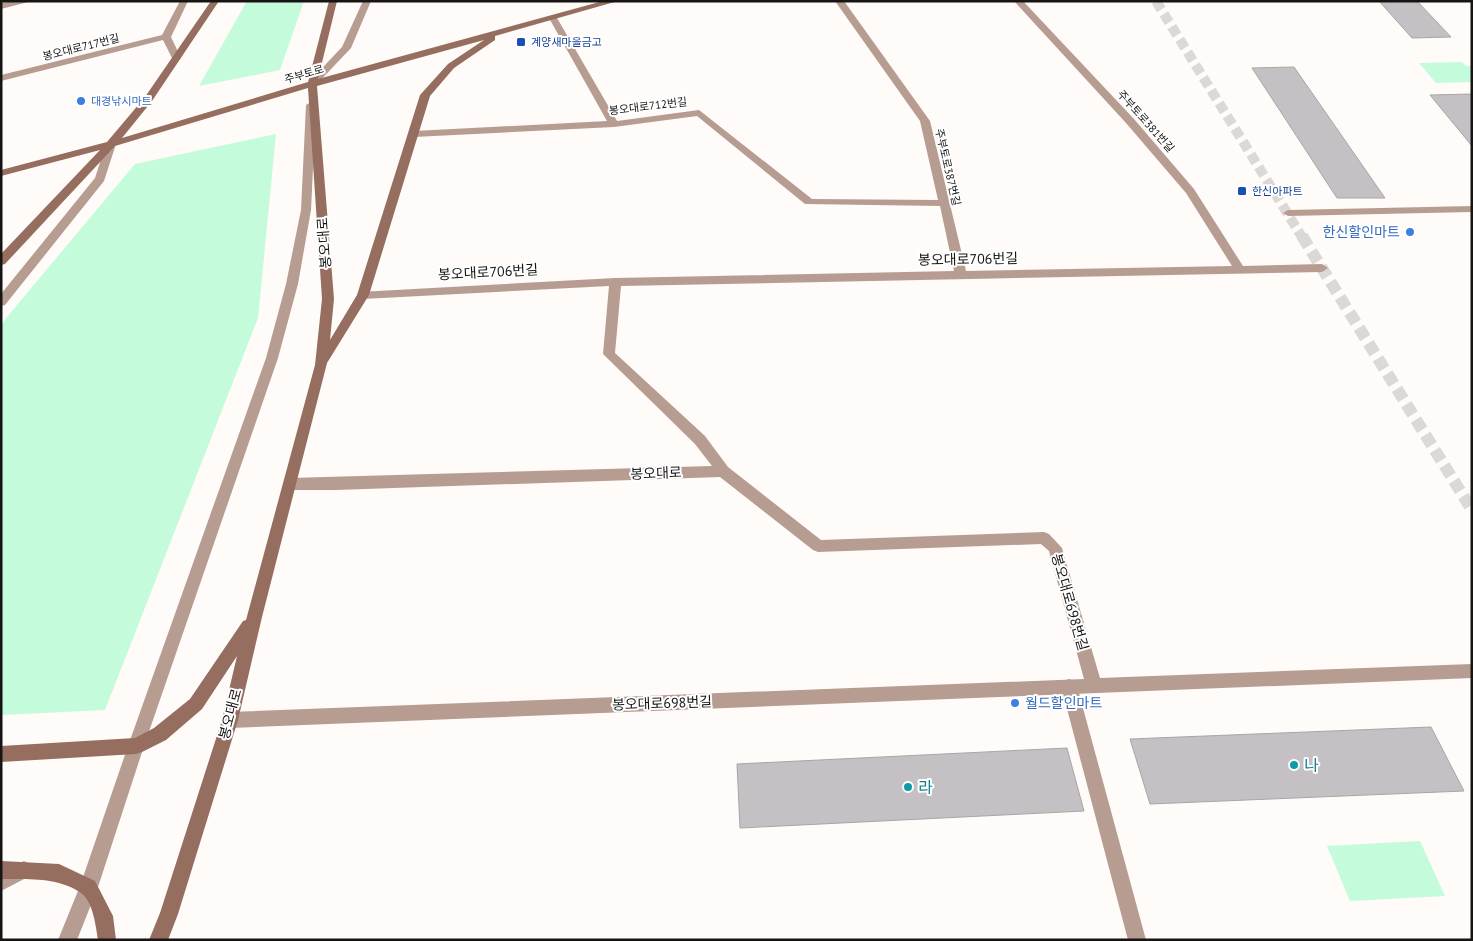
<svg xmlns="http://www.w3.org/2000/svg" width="1473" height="941" font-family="'PT Sans','Noto Sans KR',sans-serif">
	<rect width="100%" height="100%" fill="#fefbf8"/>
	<g fill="#c4fbda">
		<path d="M247,1H304L280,70L199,86Z"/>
		<path d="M1462,62L1466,66H1472V82L1436,83L1419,63Z"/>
		<path d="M276,134L258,318L105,710L1,715V326L7,317L135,164Z"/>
		<path d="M1420,841L1445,896L1350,901L1327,846Z"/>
	</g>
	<g fill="#c4c0c3" stroke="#a9a5a7">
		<path d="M1379,1H1417L1451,37L1412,38Z"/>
		<path d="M1294,67L1385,198H1337L1252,68Z"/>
		<path d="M1472,94V146L1430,95Z"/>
		<path d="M1431,727L1464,791L1150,804L1130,739Z"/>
		<path d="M1067,748L1084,811L740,828L737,764Z"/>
	</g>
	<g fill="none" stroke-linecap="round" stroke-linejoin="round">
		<path stroke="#dbd8d6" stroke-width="10" stroke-dasharray="10 5" stroke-linecap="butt" d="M1156,1L1302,237"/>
		<path stroke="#dbd8d6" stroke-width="12" stroke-dasharray="12 6" stroke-linecap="butt" d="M1302,236L1472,510"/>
		<g fill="#b79c92" fill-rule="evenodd">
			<path d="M311,102L316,105L311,210L298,284L278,358L144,746L98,887L77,940H58L80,886L128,746L266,358L286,284L301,210L306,105Z"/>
			<path d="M111,141L116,144L104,181L5,305L1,306V294L95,178L106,144Z"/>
			<path d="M1472,206V212L1288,216L1283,213L1288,210Z"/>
			<path d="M1069,679L1075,681L1077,686L1146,940H1128L1061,686L1063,681Z"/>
			<path d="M24,861L30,864L33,870L30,876L1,891V872Z"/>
		</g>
		<g fill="#b79c92" fill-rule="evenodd">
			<path d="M13,1H32L1,9V3Z"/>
			<path d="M180,1H188L171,37L181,58L179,60H173L163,40L1,81V75L162,35Z"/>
			<path d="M363,1H371L351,48L315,86H309V82L342,47Z"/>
			<path d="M835,1H844L930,121L966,271L1232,266L1186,193L1126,123L1014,1H1023L1134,119L1194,189L1243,266L1322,264L1328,268L1322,272L621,286L615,353L705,436L728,467L821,540L1044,532L1049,534L1062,548L1100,678L1472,664V678L230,728L224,725L222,720L224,715L230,712L1084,679L1049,551L1041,544L818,552L813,550L720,477L336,490H290L285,488L283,484L285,480L290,478L712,466L695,444L603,354L609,286L363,299L357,295L359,292L615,278L954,271L940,206L805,204L697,116L614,127L414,137L409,134L414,131L607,121L549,18L553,15L557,18L617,121L699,110L812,199L938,200L920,121Z"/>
		</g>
		<g fill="#956e60" fill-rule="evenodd">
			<path d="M211,1H219L152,101L122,138L308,82L329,1H337L318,79L603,1H618L495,36V40L454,68L430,96L369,295L327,363L262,617L238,720L178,914L168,940H149L160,913L222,720L237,656L202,709L166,740L142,752L136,754L1,762V746L135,738L154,728L190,699L243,621L246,620L315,365L322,299L308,88L115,146L5,264L1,265V254L100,150L1,176V170L107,142L145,97ZM484,40L448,64L420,95L357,295L330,340L334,299L317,86Z"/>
			<path d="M1,861L59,864L95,881L113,916L116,940H98C96,927 93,901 81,893C59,877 27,879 1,879Z"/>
		</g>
	</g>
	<g fill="#1a4fb4" stroke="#fff" stroke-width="2">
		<rect x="516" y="37" width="10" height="10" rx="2.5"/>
		<rect x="1237" y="186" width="10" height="10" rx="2.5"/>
	</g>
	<g fill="#3f7fe0" stroke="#fff" stroke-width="2">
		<circle cx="81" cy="101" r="5"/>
		<circle cx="1410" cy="232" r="5"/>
		<circle cx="1015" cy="703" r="5"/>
	</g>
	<g fill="#0f9aa8" stroke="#fff" stroke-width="2">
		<circle cx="1294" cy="765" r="5"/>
		<circle cx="908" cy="787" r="5"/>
	</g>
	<g text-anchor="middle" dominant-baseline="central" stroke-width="4" stroke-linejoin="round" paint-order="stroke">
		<g font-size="11" fill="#164399" stroke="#fff" text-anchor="start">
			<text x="531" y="42">계양새마을금고</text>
			<text x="1252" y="191">한신아파트</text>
		</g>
		<g font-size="11" fill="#161514" stroke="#fff">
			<text transform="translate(81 47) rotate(-14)">봉오대로717번길</text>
			<text transform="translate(304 74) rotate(-16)">주부토로</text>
			<text transform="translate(648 106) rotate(-7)">봉오대로712번길</text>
			<text transform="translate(1146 121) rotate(48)">주부토로381번길</text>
			<text transform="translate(948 167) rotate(77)">주부토로387번길</text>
		</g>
		<g font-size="11" fill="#366cbe" stroke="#fff" text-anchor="start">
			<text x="91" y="101">대경낚시마트</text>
		</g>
		<g font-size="14" fill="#366cbe" stroke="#fff" text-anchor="end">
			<text x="1400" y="232">한신할인마트</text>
			<text x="1025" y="703" text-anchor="start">월드할인마트</text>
		</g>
		<g font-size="14" fill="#161514" stroke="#fff">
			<text transform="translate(324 243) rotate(-94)">봉오대로</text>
			<text transform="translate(968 259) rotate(-1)">봉오대로706번길</text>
			<text transform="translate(488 272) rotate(-3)">봉오대로706번길</text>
			<text transform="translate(656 473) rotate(-2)">봉오대로</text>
			<text transform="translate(1070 602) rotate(74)">봉오대로698번길</text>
			<text transform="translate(662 703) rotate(-2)">봉오대로698번길</text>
			<text transform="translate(230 714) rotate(-75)">봉오대로</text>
		</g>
		<g font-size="16" fill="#0d838f" stroke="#fff" text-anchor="start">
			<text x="1304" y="765">나</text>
			<text x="918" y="787">라</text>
		</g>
	</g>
	<rect width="1473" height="941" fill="none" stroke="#161514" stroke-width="5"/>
</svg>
